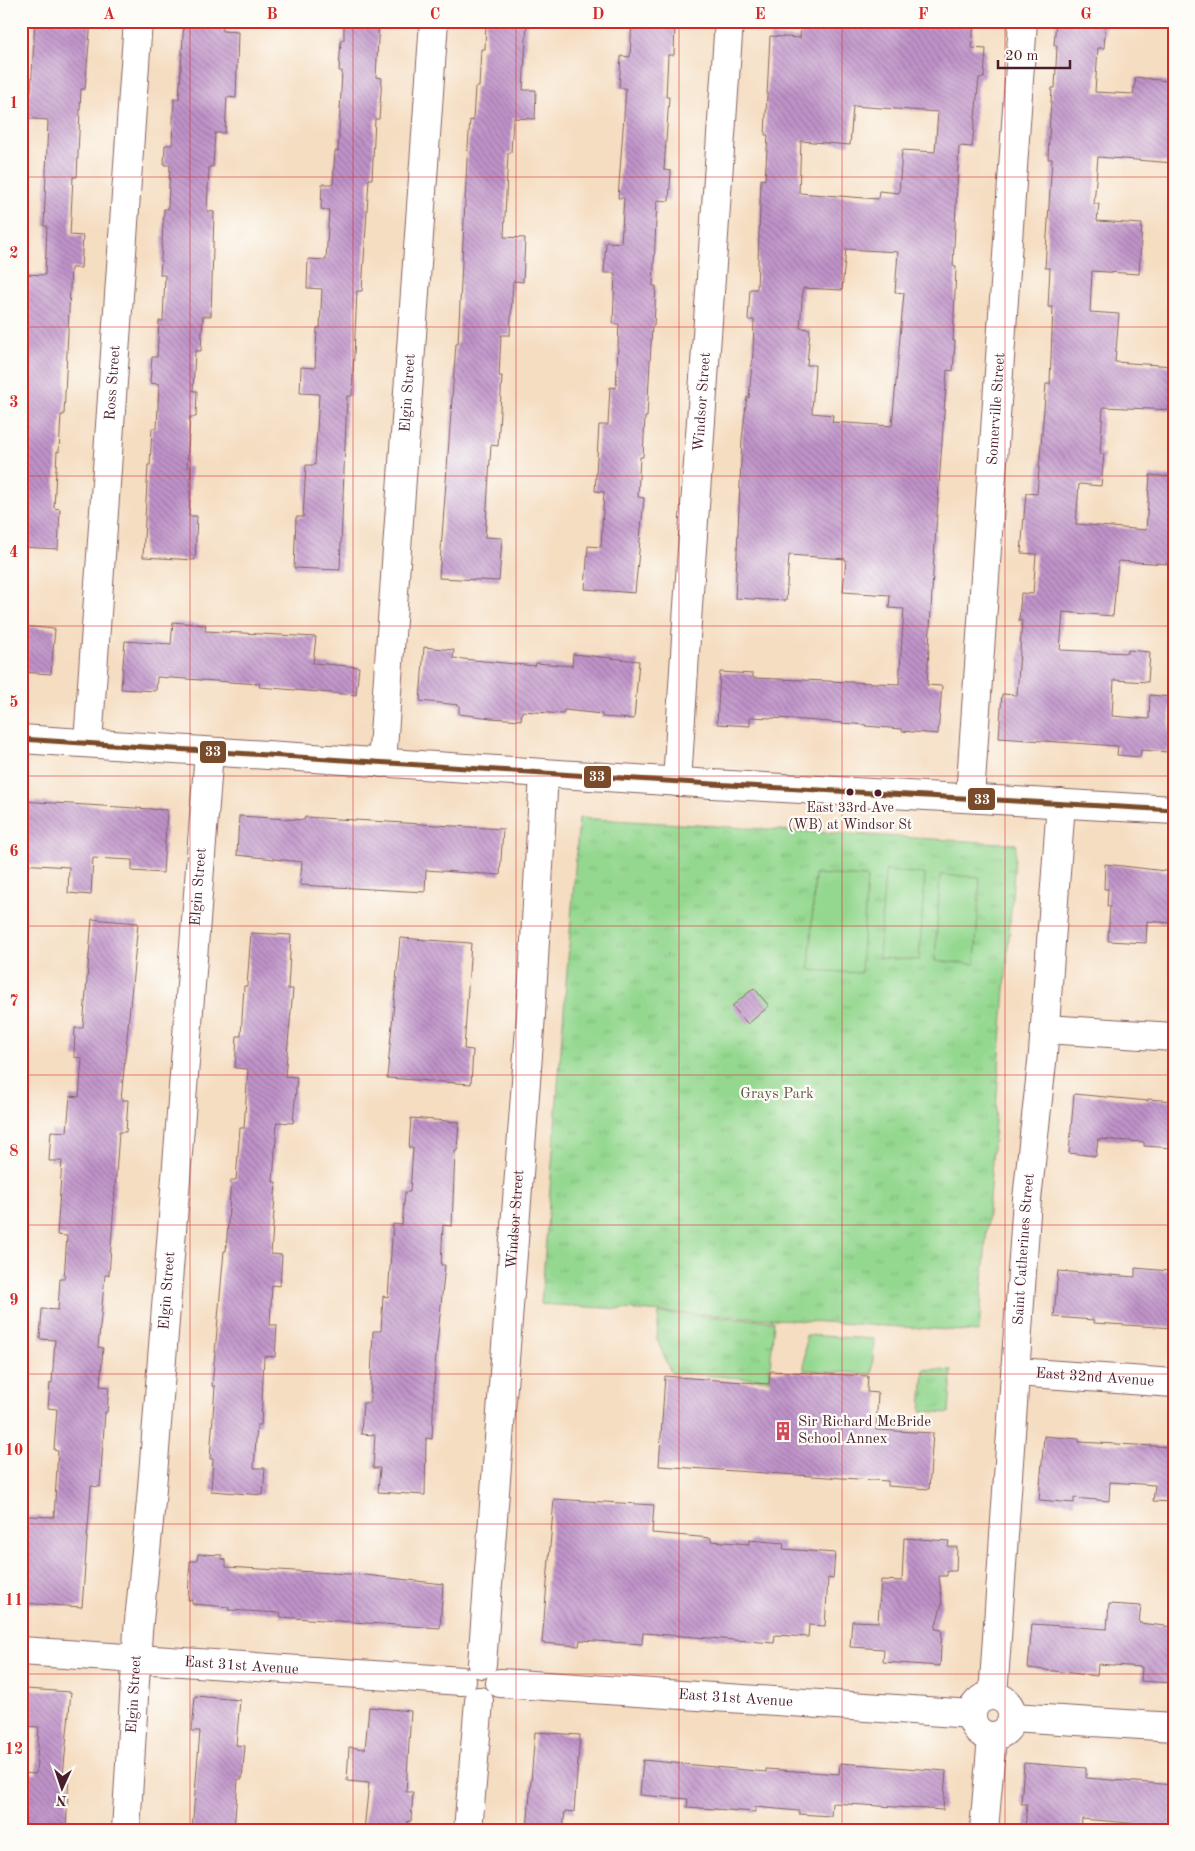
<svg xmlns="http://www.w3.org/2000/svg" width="1195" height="1851" font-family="'Old Standard TT',serif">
	<defs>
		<pattern id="grass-tufts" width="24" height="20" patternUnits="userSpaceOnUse" patternTransform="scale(1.25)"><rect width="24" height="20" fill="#94d890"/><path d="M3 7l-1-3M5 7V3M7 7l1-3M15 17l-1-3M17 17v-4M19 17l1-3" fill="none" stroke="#81b97c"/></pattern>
		<pattern id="building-back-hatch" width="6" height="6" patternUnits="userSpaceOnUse" patternTransform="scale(1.25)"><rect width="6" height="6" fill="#bf93c9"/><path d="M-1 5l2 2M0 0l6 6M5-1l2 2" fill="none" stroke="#9d77a3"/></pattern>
	</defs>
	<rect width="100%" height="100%" fill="#fdfcf7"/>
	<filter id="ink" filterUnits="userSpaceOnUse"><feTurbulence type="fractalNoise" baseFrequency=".02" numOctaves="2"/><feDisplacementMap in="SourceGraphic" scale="10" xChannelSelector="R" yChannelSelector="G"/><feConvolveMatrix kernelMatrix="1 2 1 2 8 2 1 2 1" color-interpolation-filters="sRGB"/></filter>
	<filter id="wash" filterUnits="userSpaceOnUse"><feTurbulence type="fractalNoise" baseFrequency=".0096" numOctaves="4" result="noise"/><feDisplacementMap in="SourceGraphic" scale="20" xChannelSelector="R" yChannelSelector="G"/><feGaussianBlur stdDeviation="1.12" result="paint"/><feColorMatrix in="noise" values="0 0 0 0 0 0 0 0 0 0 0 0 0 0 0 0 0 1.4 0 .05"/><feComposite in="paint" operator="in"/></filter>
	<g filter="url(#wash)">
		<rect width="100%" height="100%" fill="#f5ddc1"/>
		<g fill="url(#grass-tufts)" stroke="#6f7c5e">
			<path d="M579,818L1016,844L979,1332L541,1304Z"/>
			<path d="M659,1313L774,1321L769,1380L671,1373L657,1339Z"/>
			<path d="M924,1369L952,1371L949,1413L921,1411Z"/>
		</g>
		<g fill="#94d890" stroke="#6f7c5e">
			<path d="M885,871L925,874L919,960L879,958Z"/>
			<path d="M815,874L867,877L861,973L809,970Z"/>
			<path d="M940,875L980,877L975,964L935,961Z"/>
			<path d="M806,1335L874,1339L872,1374L804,1370Z"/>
		</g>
		<g id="blocks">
			<g fill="url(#building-back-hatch)" fill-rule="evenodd">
				<path d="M35,21H91L85,89H81L77,177H73L70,235L83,236L81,268H71L64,415H61L59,452L57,451L54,508L60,509L58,549L21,547V405L27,341H22L23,274L45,275L47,226H44L48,120L21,118V92H31Z"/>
				<path d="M184,21H223L222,31L238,32L236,98L227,97L225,133H215L213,167H209L207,211L214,212L211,316H203L201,351H195L193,391H197L196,417H190L187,467H191L189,516H197L195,560L143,557L148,465H150L152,428H157L159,384L150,383L152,357H157L159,321H163L165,275H160L164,209H168L170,165H164L165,145H172L174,99H179Z"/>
				<path d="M344,21H379L376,77L382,78L379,119H375L372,179H369L362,291H357L352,396H347L340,570L294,568L296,517H303L306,465H315L319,394L300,393L301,367L315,368L317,328H320L322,289L307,288L308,259L326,260L329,210L321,209L322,184H333L335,151H338L342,71H339L341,40H344Z"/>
				<path d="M486,21H527L523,90H536L535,119L513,118L511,153H508L504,237L525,238L523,282L513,281L510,335H501L499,376H502L498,446L491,445L485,537L502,538L499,581L439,578L456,344H458L467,160L470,120L473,121L475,87H479L481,49H485Z"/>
				<path d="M632,21L675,23L674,55H668L666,97H669L664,170L671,171L669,201L657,200L653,286H656L654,326H652L647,417H645L643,457H640L638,497L644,498L635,593L585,589L588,546L601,547L604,492L595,491L599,425H608L610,387L616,388L619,324H613L615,273H604L606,242L621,243L624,198H618L626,88H619L621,56L630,57Z"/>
				<path d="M801,21H974L972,48L986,49L984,78H979L972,147L959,146L953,266L956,267L953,341H955L953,371L947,370L933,572L927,685L942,686L938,734L902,731V729L865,726L866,725L792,719L750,717V726L717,724L720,672L753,674V678L899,684L904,609L889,608L890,595L843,592L846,559L789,555L786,601L735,598L742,439L747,397L749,398L753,352L754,320H748L750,289H757L761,179L765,180L768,135H765L770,36L800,38ZM853,106L938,112L935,152L902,150L899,193L879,191L878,199L799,193L801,141L850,145ZM846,249L898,252L895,292L904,293L892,426L832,422L833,415L812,413L815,365H807L810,329L800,328L803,288L842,290Z"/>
				<path d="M1056,21L1106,22L1104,48H1098L1095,92L1133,94L1136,77L1174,82V163L1098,157L1094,204H1099L1097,221L1142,224L1139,274L1092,271L1090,312L1119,314L1115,362L1174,366V410L1103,407L1100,454H1104L1101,486L1079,484L1076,524L1146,530L1150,475L1174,477L1169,564L1118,561L1113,616L1063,612L1060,650L1128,653V650L1150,652L1148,682L1114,680L1112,716L1149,719L1150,695L1171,697L1168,752L1141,750L1140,757L1117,755L1118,746L999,738L1002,694L1017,695L1022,621H1019L1021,593L1033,594L1036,554L1021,553L1023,528L1026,493L1037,494L1046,384H1050L1053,307H1048L1050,268H1045L1052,159H1048L1050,117L1052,88H1055L1057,45H1054Z"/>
				<path d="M173,622L206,625L205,631L316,637L313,663L359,667L356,695L259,687L260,684L157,677L156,691L121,689L125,641L171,644Z"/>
				<path d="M21,626L55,629L51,674L21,672Z"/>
				<path d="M424,647L454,650L453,658L535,666L536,663L572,666L573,654L639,661L634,719L602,717V714L564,710L563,714L522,711L521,720L491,718L459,714V705L420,701Z"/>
				<path d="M21,801L167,810L163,873L132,871V860L93,858L91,895L68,893L69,867L21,864Z"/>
				<path d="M239,816L304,820L305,817L503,829L500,875L426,870L425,892L300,885L302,862L237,855Z"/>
				<path d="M1105,864L1174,872V917H1171V923L1147,921L1146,943L1108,941L1110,906H1107L1108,889H1104Z"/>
				<path d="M92,919L138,923L121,1100H128L126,1132H119L109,1275H105L98,1347L103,1348L100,1386L109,1387L107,1412H105L100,1487L91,1486L82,1607L21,1603V1554L25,1555L28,1516L54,1517L58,1451L54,1450L57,1409L48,1408L50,1383H52L55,1340L40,1339L42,1309L58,1310L60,1279H64L67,1236L57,1235L62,1161H49L51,1131L67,1132L70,1096L79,1097L82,1058L74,1057L75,1028H83Z"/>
				<path d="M251,933L291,935L288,989H293L285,1076L297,1077L293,1123L277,1122L273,1182H276L271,1254L282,1255L280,1286L272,1285L270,1325H277L275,1357L264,1356L261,1425H257L254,1468H265L263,1495L211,1491L213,1459H210L215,1386H212L224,1251H226L231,1180H236L240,1128H244L248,1069L235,1068L237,1036H241L244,986H247Z"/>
				<path d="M400,938L471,943L464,1049L473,1050L471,1084L387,1078Z"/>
				<path d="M754,988L769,1006L748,1024L732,1006Z"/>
				<path d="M1074,1094L1148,1101V1099L1174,1101V1148L1144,1146V1142L1098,1139L1096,1156L1069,1153Z"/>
				<path d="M411,1118L459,1122L457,1151H455L452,1226L443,1225L441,1265H445L435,1365L432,1439L426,1438L425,1495L378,1492L380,1468H373L375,1435L361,1434L363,1403H370L373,1331H381L383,1296L388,1297L393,1224L402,1225L405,1192H410L413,1148H409Z"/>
				<path d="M1135,1268L1170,1271V1276H1174V1328L1094,1323V1320L1054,1317L1058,1271L1135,1277Z"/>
				<path d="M770,1371L868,1376L867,1392L878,1393L876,1430L933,1433L929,1489L888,1486V1481L659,1466L665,1376L769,1384Z"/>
				<path d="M1044,1436L1079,1439V1442L1174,1447V1502L1153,1501L1155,1485L1110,1482L1109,1501L1074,1498V1503L1039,1500Z"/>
				<path d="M554,1499L654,1505L652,1533L711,1538V1541L749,1544V1540L784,1543L783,1549L835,1553L833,1579L828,1578L825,1626L809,1625L808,1637L775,1635L774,1643L643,1633L642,1644L580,1640L579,1646L542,1643Z"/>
				<path d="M904,1538L949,1541L948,1547H957L956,1571H947V1576H939L942,1603L935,1629L942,1630L940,1666L883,1662L884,1649L850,1647L852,1621L878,1622L881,1580L902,1581Z"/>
				<path d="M198,1554L222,1555V1559L226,1560V1567L365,1575L443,1584L440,1628L280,1617L281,1613L228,1610L229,1607L192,1604V1600H188L190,1561H197Z"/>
				<path d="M1109,1604L1141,1606L1139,1623L1174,1627L1171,1683L1141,1681L1142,1667L1098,1664L1097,1676L1028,1668L1032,1624L1107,1629Z"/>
				<path d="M26,1689L71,1692L63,1776H69L66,1830H25L26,1802H21L22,1773L36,1774L39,1727L23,1726Z"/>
				<path d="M195,1696L240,1700L236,1745L245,1746L242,1779H238L234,1830H192L200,1731H192Z"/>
				<path d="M369,1707L411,1711L406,1792H413L411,1821H408L407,1830H364L369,1783L347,1781L349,1747L365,1749Z"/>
				<path d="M535,1732L580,1735L574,1812L565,1811L563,1830H527Z"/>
				<path d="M643,1760L766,1772V1769L839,1774L840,1763L946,1771L943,1810L832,1803L831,1816L799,1814V1811L755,1807V1812L687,1807L688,1799L640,1795Z"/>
				<path d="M1024,1763L1086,1768V1778L1174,1785L1170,1829L1142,1827V1824L1082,1819L1081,1830H1025L1027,1804H1021Z"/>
			</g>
		</g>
	</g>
	<g filter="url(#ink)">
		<use href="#blocks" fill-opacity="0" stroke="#866260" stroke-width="1"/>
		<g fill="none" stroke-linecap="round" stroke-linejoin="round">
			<g stroke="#866260" stroke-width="30">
				<g id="street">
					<path id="s1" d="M88,743L138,21"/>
					<path id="s2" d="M382,763L434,21"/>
					<path id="s3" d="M677,782L688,606L729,21"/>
					<path id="s4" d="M970,797L1023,21"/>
					<path d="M1045,1029L1174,1037"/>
					<path id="s5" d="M1016,1372L1174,1383"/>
					<path id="s6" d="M21,1651L462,1681"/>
					<path id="s7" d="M482,1664L531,1015L544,773"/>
					<path id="s8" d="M500,1683L972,1714"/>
					<circle cx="992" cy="1716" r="20"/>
					<path id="s9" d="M993,1696L1027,1199L1043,1053L1061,803"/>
					<path d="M1012,1717L1174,1727"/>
					<path id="s10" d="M126,1830L138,1631L151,1501L209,752"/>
					<path d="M468,1830L479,1701"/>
					<path d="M984,1830L992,1737"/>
				</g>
			</g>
			<g stroke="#866260" stroke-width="30">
				<path id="secondary" d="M21,739L712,784L1174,810"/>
			</g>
			<use href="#street" stroke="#fff" stroke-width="28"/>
			<use href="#secondary" stroke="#fff" stroke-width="28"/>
			<g stroke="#fdfcf7" stroke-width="9">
				<path id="bus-1" d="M21,739L712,784L1174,810"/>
			</g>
			<use href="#bus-1" stroke="#7a4b2a" stroke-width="5"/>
		</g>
	</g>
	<path fill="none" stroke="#d62828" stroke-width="1" stroke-opacity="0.55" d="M190,21V1830M353,21V1830M516,21V1830M679,21V1830M842,21V1830M1005,21V1830M21,177H1174M21,327H1174M21,476H1174M21,626H1174M21,776H1174M21,926H1174M21,1075H1174M21,1225H1174M21,1374H1174M21,1524H1174M21,1674H1174"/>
	<defs>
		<g id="building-bare" transform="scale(1.5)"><path d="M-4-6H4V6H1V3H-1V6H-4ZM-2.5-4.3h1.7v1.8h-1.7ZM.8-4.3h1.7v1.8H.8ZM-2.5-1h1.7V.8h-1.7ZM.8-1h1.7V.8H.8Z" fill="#d1495b" stroke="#fdfcf7" stroke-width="2.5" paint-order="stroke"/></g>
	</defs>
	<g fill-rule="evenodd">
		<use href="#building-bare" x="783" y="1431"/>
	</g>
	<g fill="#4a1f2b" stroke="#fdfcf7" stroke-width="2">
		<circle cx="850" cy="792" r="4.5"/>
		<circle cx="878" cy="793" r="4.5"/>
	</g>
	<g text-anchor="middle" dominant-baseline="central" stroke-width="4.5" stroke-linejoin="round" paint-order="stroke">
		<g font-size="14" fill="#4a1f2b" stroke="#fdfcf7">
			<text x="850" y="808">East 33rd Ave<tspan x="850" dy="17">(WB) at Windsor St</tspan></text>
		</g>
		<g font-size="15" fill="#4a1f2b" stroke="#fdfcf7">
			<text stroke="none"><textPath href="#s1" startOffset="361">Ross Street</textPath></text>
			<text stroke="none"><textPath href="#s2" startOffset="371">Elgin Street</textPath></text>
			<text stroke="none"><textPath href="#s3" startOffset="381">Windsor Street</textPath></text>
			<text stroke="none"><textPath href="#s4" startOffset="389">Somerville Street</textPath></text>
			<text stroke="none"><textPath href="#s10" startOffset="946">Elgin Street</textPath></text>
			<text stroke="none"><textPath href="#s7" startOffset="446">Windsor Street</textPath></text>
			<text stroke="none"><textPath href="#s9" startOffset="448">Saint Catherines Street</textPath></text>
			<text stroke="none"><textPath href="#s10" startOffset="541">Elgin Street</textPath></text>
			<text stroke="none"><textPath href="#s5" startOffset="79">East 32nd Avenue</textPath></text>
			<text stroke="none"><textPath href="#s6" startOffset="221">East 31st Avenue</textPath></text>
			<text stroke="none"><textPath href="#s10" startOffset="136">Elgin Street</textPath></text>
			<text stroke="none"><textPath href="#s8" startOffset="236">East 31st Avenue</textPath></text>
		</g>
		<g font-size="15" fill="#605649" stroke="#fdfcf7">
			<text x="777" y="1094">Grays Park</text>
		</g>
		<g font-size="15" fill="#4a1f2b" stroke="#fdfcf7" text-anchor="start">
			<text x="798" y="1422">Sir Richard McBride<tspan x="798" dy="17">School Annex</tspan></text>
		</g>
	</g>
	<g stroke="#fdfcf7" stroke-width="2">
		<rect x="199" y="740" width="28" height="24" rx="5" fill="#7a4b2a"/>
		<rect x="583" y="765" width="29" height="24" rx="5" fill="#7a4b2a"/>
		<rect x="967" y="787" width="29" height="24" rx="5" fill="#7a4b2a"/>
	</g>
	<g font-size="14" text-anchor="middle" font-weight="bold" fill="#fff">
		<text x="213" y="756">33</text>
		<text x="597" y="781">33</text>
		<text x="982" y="804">33</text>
	</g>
	<rect width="1195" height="1851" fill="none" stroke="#fdfcf7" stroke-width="55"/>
	<g transform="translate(62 1788) rotate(183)" stroke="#fdfcf7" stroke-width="4" paint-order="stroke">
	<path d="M0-4L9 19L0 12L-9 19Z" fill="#4a1f2b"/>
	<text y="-8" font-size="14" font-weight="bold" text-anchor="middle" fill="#4a1f2b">N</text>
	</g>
	<path d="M998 60v8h72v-8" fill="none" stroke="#4a1f2b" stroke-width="2.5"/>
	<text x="1005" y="60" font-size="15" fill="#4a1f2b" stroke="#fdfcf7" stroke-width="4" paint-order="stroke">20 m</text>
	<rect x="28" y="28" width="1140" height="1796" fill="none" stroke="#d62828" stroke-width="2"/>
	<g font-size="16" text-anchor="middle" font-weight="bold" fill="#d62828">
		<text x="109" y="19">A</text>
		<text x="272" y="19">B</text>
		<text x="435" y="19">C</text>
		<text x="598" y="19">D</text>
		<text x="760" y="19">E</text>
		<text x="923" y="19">F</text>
		<text x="1086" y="19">G</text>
		<text x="14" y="108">1</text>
		<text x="14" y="258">2</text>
		<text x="14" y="407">3</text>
		<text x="14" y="557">4</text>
		<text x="14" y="707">5</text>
		<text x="14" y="856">6</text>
		<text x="14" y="1006">7</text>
		<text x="14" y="1156">8</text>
		<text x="14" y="1305">9</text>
		<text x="14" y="1455">10</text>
		<text x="14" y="1605">11</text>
		<text x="14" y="1754">12</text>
	</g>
</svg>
